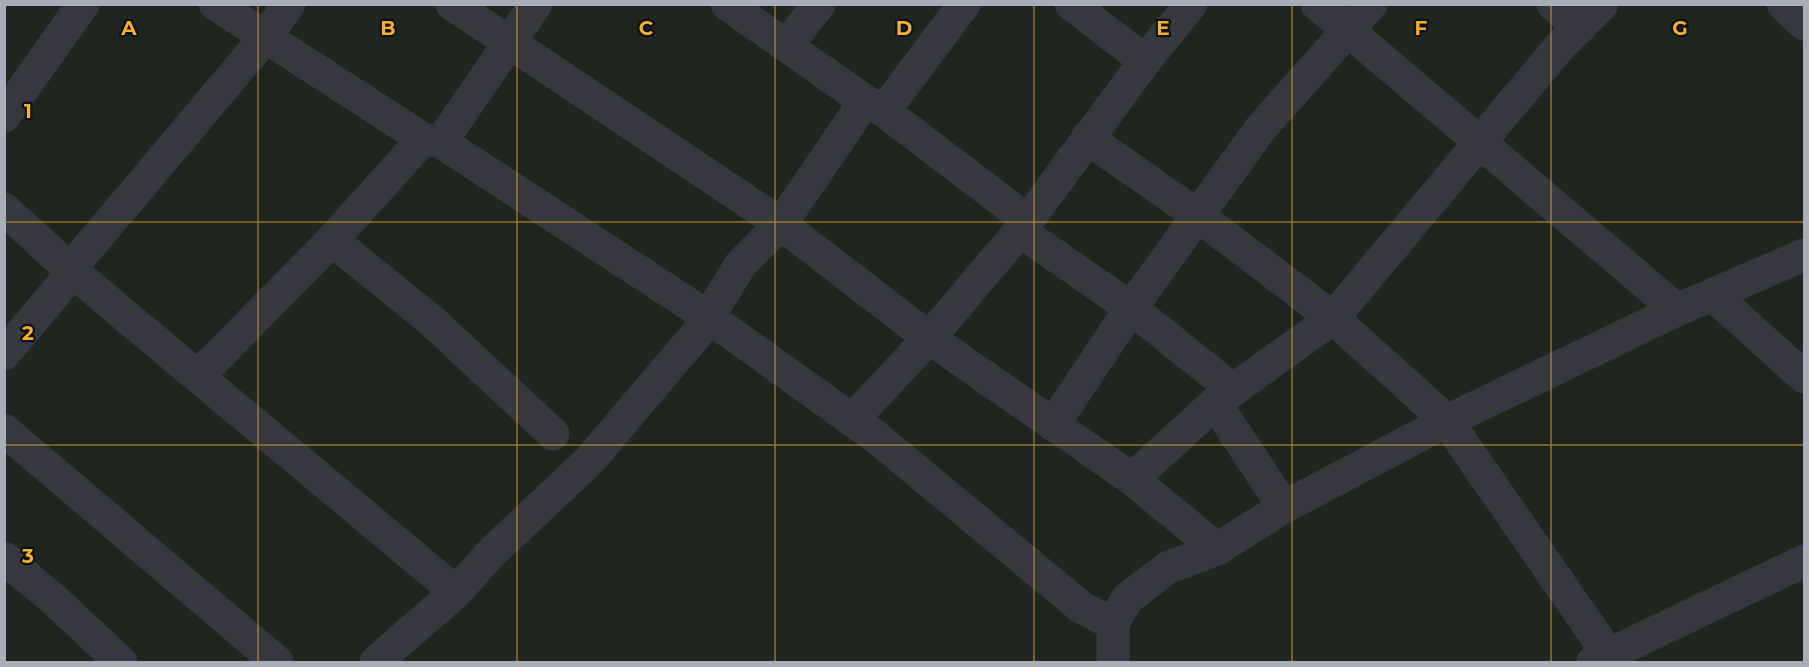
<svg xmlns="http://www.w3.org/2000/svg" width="1809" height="667" font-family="Montserrat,sans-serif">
	<rect width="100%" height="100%" fill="#161618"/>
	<rect fill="#1e261f" x="5" y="5" width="1799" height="657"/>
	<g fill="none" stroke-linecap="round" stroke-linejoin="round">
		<g stroke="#37383d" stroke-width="33">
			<path d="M215,4L423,139L441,142L707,316L876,437L1081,607L1113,624"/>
			<path d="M452,4L781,224L929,338L1132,479L1217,549"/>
			<path d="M727,4L865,101L884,111L1027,220"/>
			<path d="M1071,4L1145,61"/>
			<path d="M1317,4L1677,310"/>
			<path d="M1553,4L1579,28"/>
			<path d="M1783,4L1804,24"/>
			<path d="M787,45L819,4"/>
			<path d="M884,111L964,4"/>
			<path d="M4,116L83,4"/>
			<path d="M1087,138L1197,215L1333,318L1447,421L1609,655"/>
			<path d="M441,142L536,4"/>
			<path d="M4,209L73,272L456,592"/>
			<path d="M1020,231L1131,308L1232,389"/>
			<path d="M332,240L433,322L553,434"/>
			<path d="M71,268L264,39L289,4"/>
			<path d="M1713,295L1804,377"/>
			<path d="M4,354L73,272"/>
			<path d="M199,375L332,240L423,139"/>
			<path d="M1215,403L1284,507"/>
			<path d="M852,420L929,338L1020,231L1145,61L1191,4"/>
			<path d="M1053,425L1131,308L1261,128L1371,4"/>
			<path d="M4,430L277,662"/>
			<path d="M1132,479L1215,403L1333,318L1562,44L1602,4"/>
			<path d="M4,558L52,598L121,662"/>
			<path d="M376,662L456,592L491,553L589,461L700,330L741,264L781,224L865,101"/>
			<path d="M1113,662V624L1127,599L1167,568L1217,549L1284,507L1447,421L1677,310L1804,255"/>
			<path d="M1593,662L1804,561"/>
		</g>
	</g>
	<path fill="none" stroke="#f2b134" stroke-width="1.5" stroke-opacity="0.55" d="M258,4V662M517,4V662M775,4V662M1034,4V662M1292,4V662M1551,4V662M4,222H1804M4,445H1804"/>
	<g font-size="20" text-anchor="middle" font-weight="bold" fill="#f2b134" stroke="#111113" stroke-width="4.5" stroke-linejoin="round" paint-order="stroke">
		<text x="129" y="35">A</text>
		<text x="388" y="35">B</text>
		<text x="646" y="35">C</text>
		<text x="904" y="35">D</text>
		<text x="1163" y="35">E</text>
		<text x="1421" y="35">F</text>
		<text x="1680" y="35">G</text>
		<text x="28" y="118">1</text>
		<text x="28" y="340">2</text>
		<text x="28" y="563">3</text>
	</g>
	<rect width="1809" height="667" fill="none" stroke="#a8adb8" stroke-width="12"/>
</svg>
